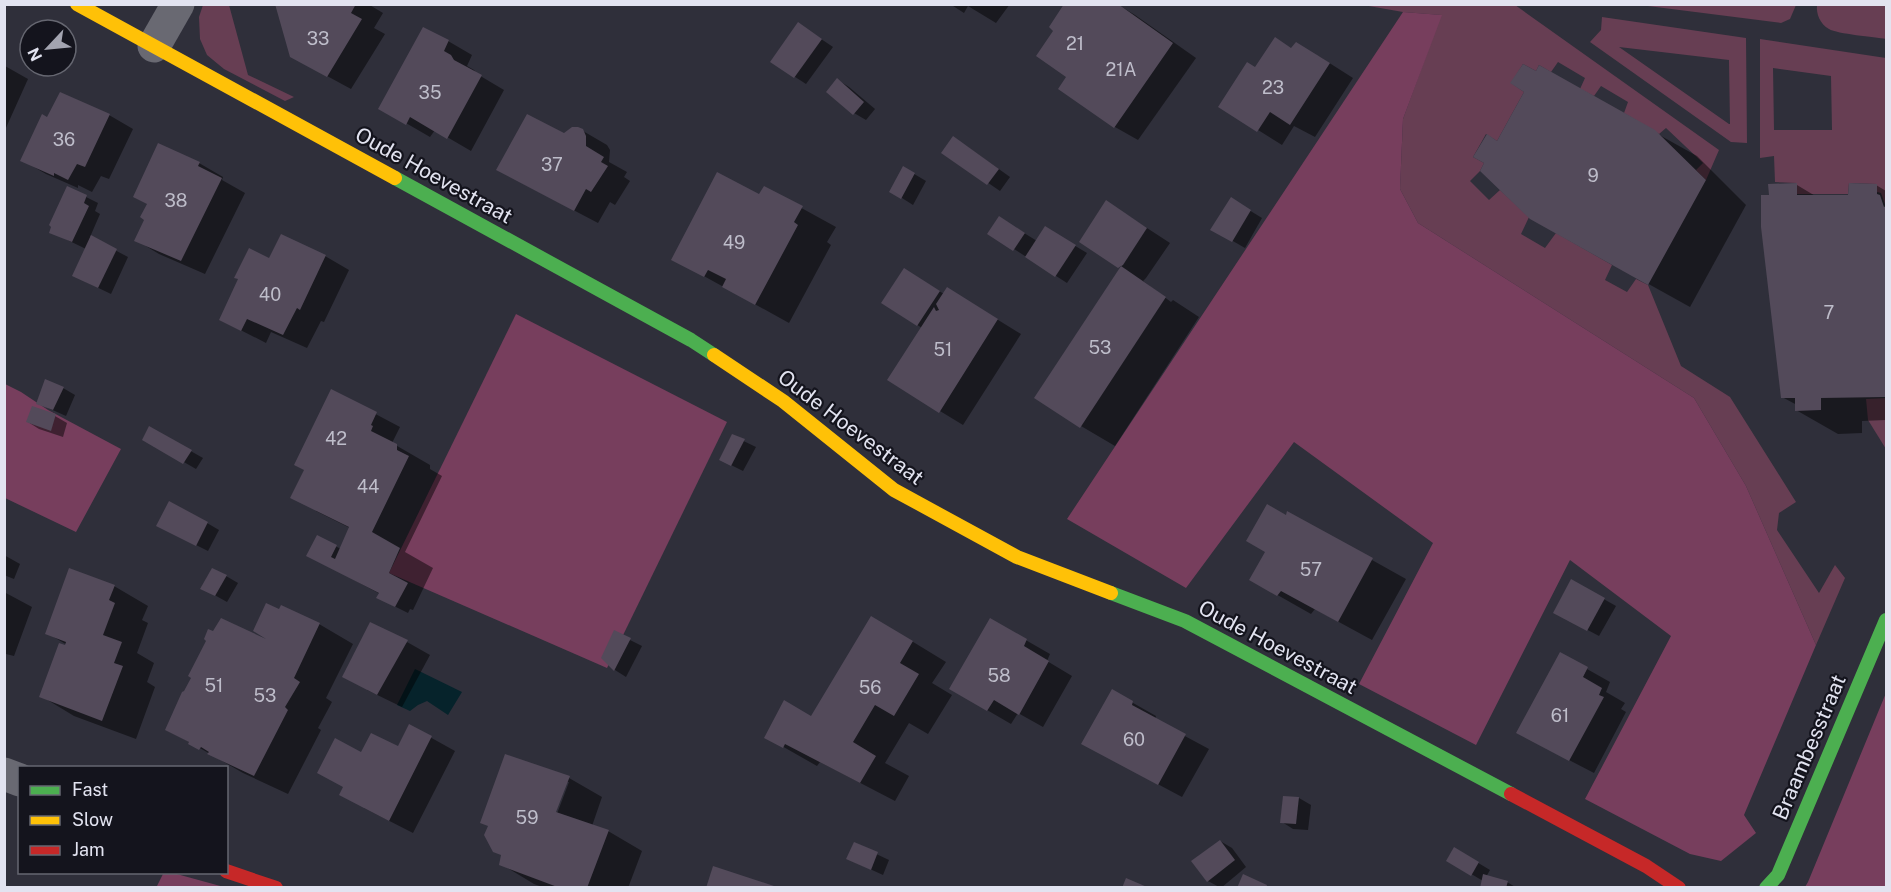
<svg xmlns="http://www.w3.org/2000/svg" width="1891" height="892" font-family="'Public Sans',sans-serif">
	<rect width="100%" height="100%" fill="#2f2f3a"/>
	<g fill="#673e53" fill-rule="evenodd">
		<path d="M203,5H229L248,75L294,97L285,101L224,69L207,55L200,39L199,17Z"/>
		<path d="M1363,5H1515L1719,150L1706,180L1696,170L1703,163L1666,128L1659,134L1624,113L1628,102L1601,86L1594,96L1580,89L1585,78L1558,62L1551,72L1539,65L1536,71L1523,64L1511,83L1524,92L1497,141L1486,134L1473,157L1484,163L1480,171L1470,181L1489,200L1500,190L1529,217L1521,234L1545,248L1556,233L1612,265L1605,280L1627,292L1636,279L1648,285L1681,366L1730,397L1796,502L1779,513L1777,530L1819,593L1835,565L1845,578L1816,645L1746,486L1694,398L1418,223L1400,189L1403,119L1441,15L1403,12Z"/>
		<path d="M1640,5L1796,4V5L1790,19L1781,23Z"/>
		<path d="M1817,5H1886V39C1875,37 1837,34 1829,29C1820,24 1816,14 1817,5Z"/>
		<path d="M1602,17L1746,38L1747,143L1731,142L1590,42L1601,30ZM1619,47L1729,60L1730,124H1729Z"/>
		<path d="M1760,39L1886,58V207L1881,193L1877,192L1876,184L1849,183L1848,194H1797V183L1775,182L1774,156L1760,158ZM1773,68L1831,76L1832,130H1774Z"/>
		<path d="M1886,398V449L1868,420L1866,399Z"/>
	</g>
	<g fill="#773e5d">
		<path d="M1403,12L1442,15L1403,119L1400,189L1418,223L1694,398L1746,486L1816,645L1744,815L1756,833L1721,861L1690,854L1585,799L1671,636L1570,560L1476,745L1359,684L1433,543L1294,442L1186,588L1067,519Z"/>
		<path d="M516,314L727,422L607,668L389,573Z"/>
		<path d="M5,384L21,392L48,410L121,449L76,532L5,498Z"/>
		<path d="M1886,693V887H1805L1808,882Z"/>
		<path d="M164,872L173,873L224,887L156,888Z"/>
	</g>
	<path fill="#06232b" d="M415,669L462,692L448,715L427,701L418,705L410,711L397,705Z"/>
	<g fill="#0007" fill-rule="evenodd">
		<path d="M277,4H368L383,13L374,28L385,34L351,89L316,70Z"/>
		<path d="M950,4H1010L996,23L968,6L964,13Z"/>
		<path d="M1117,4L1135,15L1196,58L1138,140L1115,127L1068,77Z"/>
		<path d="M799,24L833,47L806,84L772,62Z"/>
		<path d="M448,41L472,55L467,66L474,70L477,74L504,90L471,151L435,130L430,137L380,108Z"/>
		<path d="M1292,49L1320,57L1353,78L1315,137L1294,126L1282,145L1220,106L1255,68Z"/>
		<path d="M5,66L28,79L5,130L4,129Z"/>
		<path d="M838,80L849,87L875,109L866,120L854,113Z"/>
		<path d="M109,115L133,129L109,179L101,176L92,192L78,185V188L46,174L22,160L48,119Z"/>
		<path d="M583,131L607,145L610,150L609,162L627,172L624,177L630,181L615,205L610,202L598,223L522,183L564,135Z"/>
		<path d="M1654,132L1697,156L1746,205L1690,307L1573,242L1498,142Z"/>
		<path d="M159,145L199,163L223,177L222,180L245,193L205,274L159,254L136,240L146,219Z"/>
		<path d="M965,145L1010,177L1000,191L943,152Z"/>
		<path d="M904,168L926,181L913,205L891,191Z"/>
		<path d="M1797,185L1817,197L1850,196L1876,185L1886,191V420L1862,421V433L1838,434L1796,410L1797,405L1782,397L1770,197Z"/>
		<path d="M68,188L98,203L95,211L100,214L90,237L128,257L111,294L86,282V249L51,232Z"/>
		<path d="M765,188L836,227L827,242L831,245L789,323L673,259L760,196Z"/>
		<path d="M1231,199L1262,218L1245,248L1212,229Z"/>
		<path d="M1107,202L1170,243L1146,278L1143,281L1171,302L1173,300L1199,317L1115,446L1081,426L1121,268L1081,242Z"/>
		<path d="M1011,225L1037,241L1057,235L1087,253L1067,283L1014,249Z"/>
		<path d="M325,256L349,270L324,322L321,321L307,348L271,332L266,343L221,320L270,260Z"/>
		<path d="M916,277L944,294L948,289L1021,334L963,425L940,411L922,328L883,303Z"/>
		<path d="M63,388L75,395L66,416L37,403Z"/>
		<path d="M332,391L400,427L392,443L430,465V469L442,476L405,552L433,568L413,610L410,609L408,613L390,604L380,594L308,555L317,537L341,549L350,528L316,511L306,470Z"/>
		<path d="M55,416L67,423L63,437L39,429L28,422Z"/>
		<path d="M150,428L203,458L196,469L144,439Z"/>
		<path d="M733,436L756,447L743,471L721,460Z"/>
		<path d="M1288,513L1406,579L1372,640L1315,609L1311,614L1251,580Z"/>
		<path d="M207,523L219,530L208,551L170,532Z"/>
		<path d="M4,555L20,564L14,579L4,575Z"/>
		<path d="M226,576L238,583L227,602L202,588Z"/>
		<path d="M1572,581L1616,606L1599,636L1567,619Z"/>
		<path d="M114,586L148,606L142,620L148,623L137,653L154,663L147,682L155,687L136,739L74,716L41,696L69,646L47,633Z"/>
		<path d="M4,592L32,607L14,656L6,654L4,659Z"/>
		<path d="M282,607L319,624L353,644L326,698L332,702L318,728L321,730L288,794L243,773L167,729L266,640L278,611Z"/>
		<path d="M991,620L1050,654L1047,661L1072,676L1043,727L1018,713L1011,724L951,689Z"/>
		<path d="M905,637L946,662L932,683L952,695L928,734L909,723L885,763L909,776L895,801L820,762L817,766L766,737L812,718Z"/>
		<path d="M630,640L642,646L626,677L615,670L603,658Z"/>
		<path d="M407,642L430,655L402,707L367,690Z"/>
		<path d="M1587,669L1610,682L1606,692L1625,703L1621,709L1626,712L1594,773L1542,746Z"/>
		<path d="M1112,691L1156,716L1155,720L1209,749L1182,797L1107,757Z"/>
		<path d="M410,726L455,751L413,833L364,808L362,754L399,748Z"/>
		<path d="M569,778L602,797L592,826L608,831L642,851L628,888H545L534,884L501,864ZM566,782H569L555,819L552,818Z"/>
		<path d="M1299,798L1311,805L1308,830L1293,829L1282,822Z"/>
		<path d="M1220,841L1232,848L1246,867L1221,888L1208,881Z"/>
		<path d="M855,844L889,860L883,875L848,859Z"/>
		<path d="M1455,849L1490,870L1486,877L1507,882L1517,888H1481L1483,881L1448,860Z"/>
	</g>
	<g fill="#534a5a">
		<path d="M275,4H356L351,13L362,19L327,77L290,57Z"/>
		<path d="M1064,4H1118L1173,43L1114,128L1058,89L1066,77L1036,56L1053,31L1049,27Z"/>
		<path d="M798,22L822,39L794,78L770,62Z"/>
		<path d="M423,27L449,40L444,51L451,55L454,60L482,75L447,139L410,117L406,125L378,109Z"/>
		<path d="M1275,37L1291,48L1296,42L1330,63L1290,125L1270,112L1257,132L1218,107L1247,62L1255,67Z"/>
		<path d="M1523,64L1536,71L1539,65L1655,130L1706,180L1648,285L1530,219L1480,171L1484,163L1473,157L1487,134L1497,141L1524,92L1510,83Z"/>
		<path d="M837,78L864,102L853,115L826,92Z"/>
		<path d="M60,92L110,114L85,167L77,164L68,180L54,173V176L20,161L42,114L47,117Z"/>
		<path d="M527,114L564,133L572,127H578L583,129L586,136V146L604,157L601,162L608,166L591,192L586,189L574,211L496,170Z"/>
		<path d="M953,136L999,169L987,185L941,153Z"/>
		<path d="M158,143L200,162L198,166L222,178L181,261L134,241L144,220L140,217L147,204L133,197Z"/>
		<path d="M903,166L915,173L901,199L889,192Z"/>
		<path d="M717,172L759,194L764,186L803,206L794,222L798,225L755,305L722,287L726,279L708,270L704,277L671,260Z"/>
		<path d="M1797,183V195H1848L1849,183L1877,184V194L1880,195L1884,207L1886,206V397L1821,398V410L1795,411V398H1781L1761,227V195H1769L1768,184Z"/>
		<path d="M67,186L87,195L84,203L89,206L72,242L49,233L51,227L49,225Z"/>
		<path d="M1231,197L1251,210L1232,242L1210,230Z"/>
		<path d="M1106,200L1147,228L1123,265L1118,268L1079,242Z"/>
		<path d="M999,216L1025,233L1013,251L987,234Z"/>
		<path d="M1045,226L1076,245L1055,277L1025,257Z"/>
		<path d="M281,234L326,255L300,310L297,308L283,335L247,319L241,331L219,320L238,279L234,278L249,248L269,258Z"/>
		<path d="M91,235L117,249L98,288L72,276Z"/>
		<path d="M1121,266L1166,297L1080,428L1034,398Z"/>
		<path d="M904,268L940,291L917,326L881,303Z"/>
		<path d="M947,287L998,319L939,413L887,380L934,307L936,311L939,310L936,304Z"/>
		<path d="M45,379L64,387L53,410L36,404Z"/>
		<path d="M331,389L377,412L371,425L373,426L371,431L397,444V450L409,456L372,532L400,548L389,573L408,583L395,607L376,598L379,593L306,556L317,535L337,545L331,557L335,559L349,527L290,498L304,470L294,465Z"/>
		<path d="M32,406L56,414L51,431L26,422Z"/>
		<path d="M149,426L192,450L183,464L142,440Z"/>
		<path d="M732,434L745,439L731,466L719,460Z"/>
		<path d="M169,501L208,522L196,546L156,526Z"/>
		<path d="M1267,504L1286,515L1287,511L1373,558L1338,622L1281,591L1277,596L1249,580L1265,552L1246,541Z"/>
		<path d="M69,568L115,585L109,600L115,603L103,635L122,642L114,663L123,666L102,721L39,697L59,643L65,645L66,642L45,634Z"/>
		<path d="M212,568L227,575L215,596L200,589Z"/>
		<path d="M1571,579L1605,598L1587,631L1553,613Z"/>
		<path d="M266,603L279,609L281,605L320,623L294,678L300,682L285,707L288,710L254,776L207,754L209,752L201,747L199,750L188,744L189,742L165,730L182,692L184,691L191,678L188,676L206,641L204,639L208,629L213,631L221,618L266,639L253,631Z"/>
		<path d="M871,616L913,641L900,663L919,674L894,716L875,705L853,742L876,756L860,783L785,744L783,748L764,738L784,700L811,716Z"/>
		<path d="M990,618L1027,639L1024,646L1049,661L1019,715L994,700L987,711L949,689Z"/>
		<path d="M370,622L408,640L377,695L342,677Z"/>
		<path d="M614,630L631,638L614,671L601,658Z"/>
		<path d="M1560,652L1588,667L1583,677L1602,688L1599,695L1604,697L1569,761L1516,733Z"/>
		<path d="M1112,689L1133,701L1132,705L1186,734L1158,785L1081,744Z"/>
		<path d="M409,724L432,736L389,821L339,795L343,787L317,773L335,738L361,752L371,733L398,746Z"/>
		<path d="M505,754L570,776L556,812L609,830L587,888H560L499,865L501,855L493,852L484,835L488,826L480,823Z"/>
		<path d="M1283,796L1299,797L1296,824L1280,823Z"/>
		<path d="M1220,840L1235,860L1207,882L1191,861Z"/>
		<path d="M854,842L878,852L871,870L846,859Z"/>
		<path d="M1454,847L1479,862L1471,876L1446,861Z"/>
		<path d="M713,866L777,887V888H706Z"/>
		<path d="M1243,874L1267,885L1266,888H1237Z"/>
		<path d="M1483,874L1508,881L1506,888H1480Z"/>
		<path d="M1126,878L1147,887V888H1122Z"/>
	</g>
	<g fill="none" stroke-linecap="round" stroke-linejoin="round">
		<g stroke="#696972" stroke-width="33">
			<path d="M154,46L178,4"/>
			<path d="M4,774L20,780"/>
		</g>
		<g stroke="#4caf50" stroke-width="14">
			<path d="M395,178L691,340L714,355"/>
			<path d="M1111,593L1185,621L1511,794"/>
			<path d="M1766,888L1778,875L1886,620"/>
		</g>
		<g stroke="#ffc107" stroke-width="14">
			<path d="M77,4L395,178"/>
			<path d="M714,355L783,401L894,490L1017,557L1111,593"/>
		</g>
		<g stroke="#c62828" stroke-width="14">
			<path d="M1511,794L1646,866L1679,888"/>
			<path d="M226,871L276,888"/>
		</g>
	</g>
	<g text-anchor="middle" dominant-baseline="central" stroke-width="4.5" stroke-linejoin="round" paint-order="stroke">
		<g font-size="18" fill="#bebdca">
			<text x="318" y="38">33</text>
			<text x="1075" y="43">21</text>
			<text x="1121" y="69">21A</text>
			<text x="1273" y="87">23</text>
			<text x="430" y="92">35</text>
			<text x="64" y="139">36</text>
			<text x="552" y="164">37</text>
			<text x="1593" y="175">9</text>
			<text x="176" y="200">38</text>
			<text x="734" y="242">49</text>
			<text x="270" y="294">40</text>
			<text x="1829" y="312">7</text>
			<text x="1100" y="347">53</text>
			<text x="943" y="349">51</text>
			<text x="336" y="438">42</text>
			<text x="368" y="486">44</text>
			<text x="1311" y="569">57</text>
			<text x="999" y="675">58</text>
			<text x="214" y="685">51</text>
			<text x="870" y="687">56</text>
			<text x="265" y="695">53</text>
			<text x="1560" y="715">61</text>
			<text x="1134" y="739">60</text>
			<text x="527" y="817">59</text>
		</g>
		<g font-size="21" fill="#e2e3f0" stroke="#14141d">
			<text transform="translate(434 175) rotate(29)">Oude Hoevestraat</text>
			<text transform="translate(851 427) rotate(37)">Oude Hoevestraat</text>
			<text transform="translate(1278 647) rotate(28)">Oude Hoevestraat</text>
			<text transform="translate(1809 747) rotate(-67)">Braambesstraat</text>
		</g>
	</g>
	<rect width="1891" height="892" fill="none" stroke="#e2e3f0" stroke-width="12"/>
	<rect x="18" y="766" width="210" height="108" fill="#14141d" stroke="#666771" stroke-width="1.5"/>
	<rect x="30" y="786" width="30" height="9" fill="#4caf50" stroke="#666771" stroke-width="1.5"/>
	<text x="72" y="796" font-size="18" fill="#e2e3f0">Fast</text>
	<rect x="30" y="816" width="30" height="9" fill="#ffc107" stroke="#666771" stroke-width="1.5"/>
	<text x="72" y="826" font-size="18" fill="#e2e3f0">Slow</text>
	<rect x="30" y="846" width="30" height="9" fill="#c62828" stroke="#666771" stroke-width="1.5"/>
	<text x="72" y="856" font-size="18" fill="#e2e3f0">Jam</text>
	<g transform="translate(48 48) rotate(244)"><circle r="28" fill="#14141d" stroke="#666771" stroke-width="1.5"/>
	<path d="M0-4.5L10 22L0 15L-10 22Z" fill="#a3a4b0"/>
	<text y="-9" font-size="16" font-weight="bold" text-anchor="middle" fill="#e2e3f0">N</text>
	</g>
</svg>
